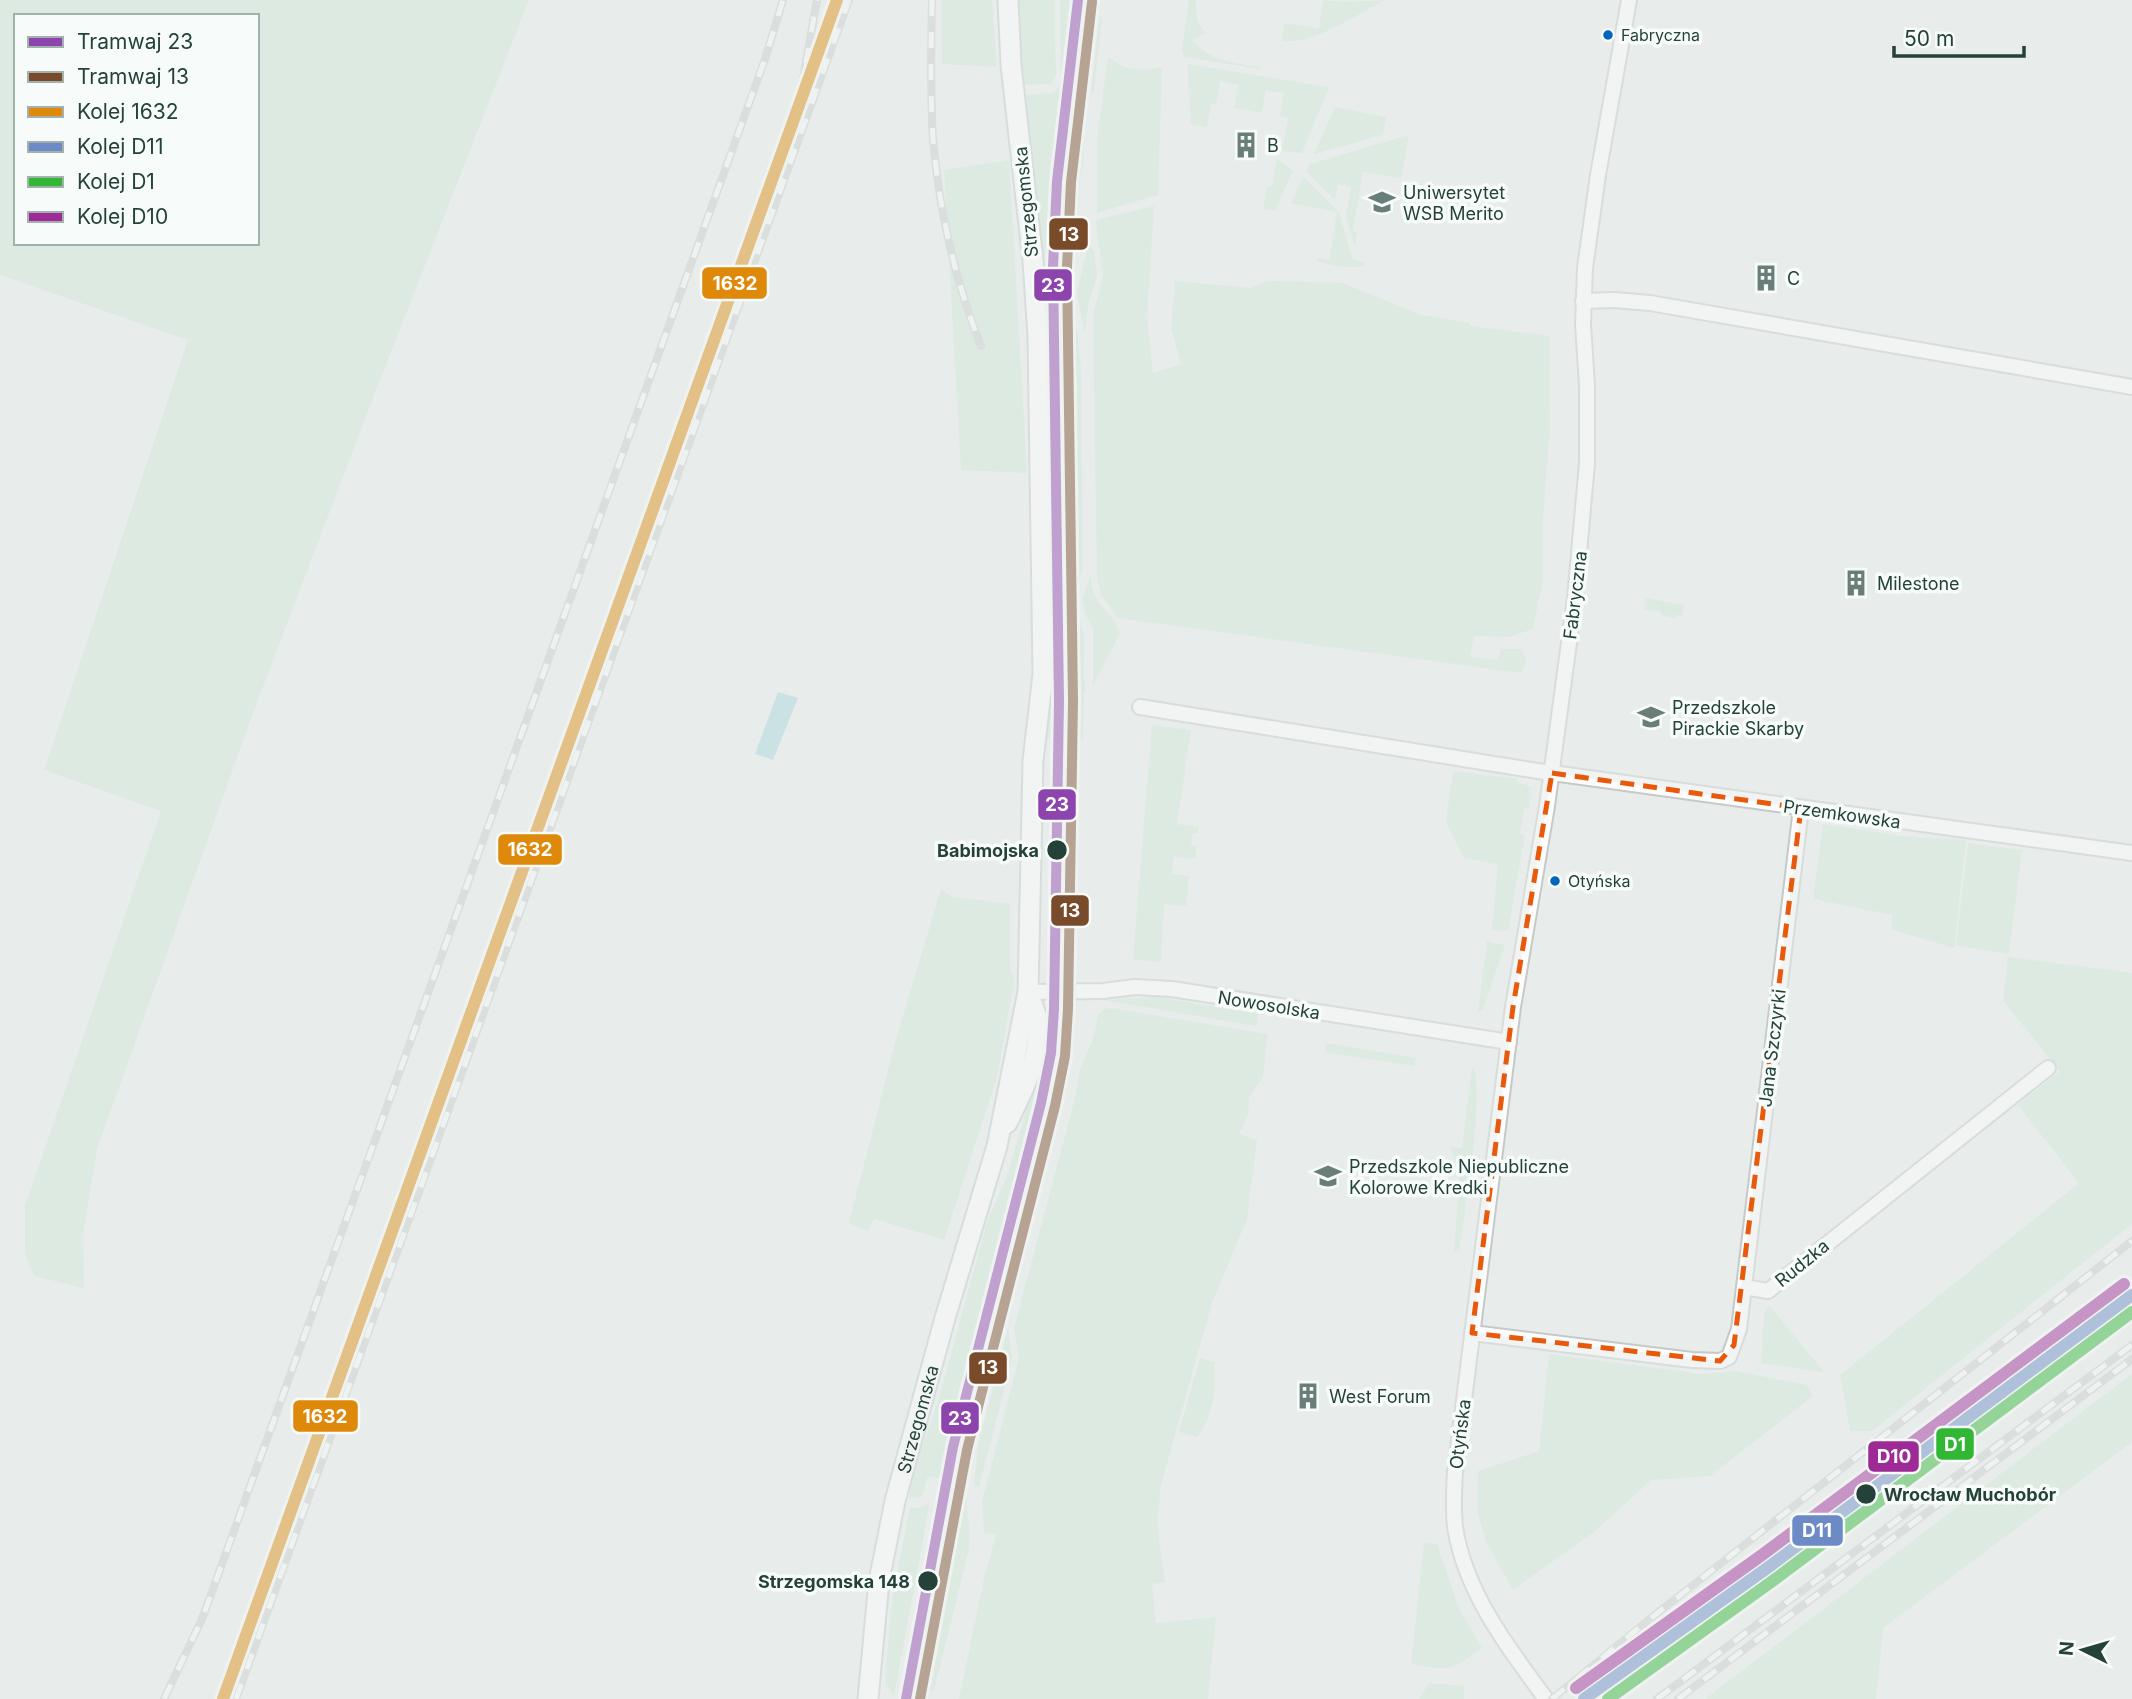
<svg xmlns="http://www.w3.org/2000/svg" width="2132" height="1699" font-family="Inter,sans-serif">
	<rect width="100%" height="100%" fill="#e8edeb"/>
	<g fill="#d1e6d8" fill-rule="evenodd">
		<path d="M0,0H529L375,393L253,713L97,1149L83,1234L84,1288L34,1276L25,1254V1206L161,811L44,770L188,340L0,275ZM16,16H257V243H16Z"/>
		<path d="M941,0H992L997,67L942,64Z"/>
		<path d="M1018,0H1054L1056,76L1051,84L1023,85Z"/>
		<path d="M1060,0H1072L1050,230L1054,738H1046L1051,683L1046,309L1040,231L1023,95L1054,93L1061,83Z"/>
		<path d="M1093,0H1098L1088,63L1083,165L1076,197L1080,237L1069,265L1073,174Z"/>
		<path d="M1189,0H1196L1197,20L1205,33L1193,41C1212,62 1233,63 1260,67V69L1184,57L1182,49Z"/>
		<path d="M1323,0L1347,2L1385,0C1358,14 1313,45 1282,41L1284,23L1319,29Z"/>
		<path d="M1099,17H1102L1094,92H1091Z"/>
		<path d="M1108,57L1126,68L1147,70L1162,67L1158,195L1097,213L1098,132Z"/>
		<path d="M1187,64L1329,87L1302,153L1282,151L1288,118L1280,116L1284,93L1266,90L1261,113L1234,108L1238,85L1220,81L1216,104H1211L1207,127L1191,124Z"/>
		<path d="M1335,107L1386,117L1383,135L1314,154Z"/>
		<path d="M1409,135L1401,178L1363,172L1353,231L1357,232L1355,246L1346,217L1351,187L1338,184L1335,200L1306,171L1310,164Z"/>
		<path d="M1277,159L1293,171L1275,211L1263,209L1267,187H1272Z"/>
		<path d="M1009,160L1027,473L961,470L944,170Z"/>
		<path d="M1303,177L1339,212L1352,259L1364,262L1363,266C1355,269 1324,265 1317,260V258L1329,260L1337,212L1291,203Z"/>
		<path d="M1154,206L1147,317L1153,373L1181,364L1171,329L1175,281L1251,288L1267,281L1343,283L1419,314L1470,323V326L1549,336L1550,426L1543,518L1542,584L1533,629L1509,637L1474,636L1470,657L1498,660L1501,649H1522L1526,661L1521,673L1118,618L1101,595L1097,575L1093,328L1094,311L1103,276L1096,224L1097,220L1100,219Z"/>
		<path d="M1089,242L1094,252L1097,275L1088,305L1085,334L1077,293Z"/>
		<path d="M1068,283L1078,339L1081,369L1083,568L1074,600L1084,635V676L1086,691L1084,693L1083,739H1072Z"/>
		<path d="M1091,574C1091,607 1110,606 1120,633L1093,686V628L1085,613L1082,599Z"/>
		<path d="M1646,598L1684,605L1682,616L1676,615L1675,618L1661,615V612L1644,609Z"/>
		<path d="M1152,725L1191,730L1177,824L1199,827L1198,833H1193L1191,845L1197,846L1195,859L1174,857L1172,874L1189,876L1186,906L1164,904L1161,962L1133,959Z"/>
		<path d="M1453,771L1518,779V783L1527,785L1532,790H1529V793H1532L1529,809L1524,808L1520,834L1525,835L1508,931L1492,930L1498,864L1464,858L1446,822Z"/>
		<path d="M1823,824L1901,836L1966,840L1954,948L1891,929L1892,915L1813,899Z"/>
		<path d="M1968,843L2022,850L2009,954L1956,945Z"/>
		<path d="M941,889L953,897L1010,904V967L1014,982L997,1077L944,1240L874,1219L868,1231L849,1223L895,1043Z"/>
		<path d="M1487,941L1505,945L1483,1009L1478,1012Z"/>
		<path d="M2008,957L2132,973V1224L1872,1431H1850L1840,1375L2079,1183L2018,1105L2060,1071L2003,1001Z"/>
		<path d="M1157,997L1259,1014L1257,1026L1104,1000Z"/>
		<path d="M1111,1008L1268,1034L1263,1077L1249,1098L1248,1115L1239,1134L1257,1140L1247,1219L1212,1303L1161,1485L1157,1524L1165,1582L1152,1584L1156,1623L1216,1617L1208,1699H959L983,1583L996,1534L984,1533L982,1502L1019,1357L1014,1328L1073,1106L1080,1070L1094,1036L1098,1015L1105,1009Z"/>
		<path d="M1326,1043L1416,1058L1414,1066L1325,1052Z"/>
		<path d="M1040,1063H1043L1038,1093L950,1434L944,1465V1479L928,1476L922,1496L920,1498L909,1497L916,1465L939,1398L988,1219L1006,1179Z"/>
		<path d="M1472,1067C1487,1085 1463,1221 1459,1251H1454L1460,1170L1450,1147L1462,1148Z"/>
		<path d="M1769,1305L1824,1372L1761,1363L1764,1314Z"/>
		<path d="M1008,1328L1012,1358L979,1487L974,1485L978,1446Z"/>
		<path d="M1549,1354L1702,1374L1736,1371L1807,1385L1813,1396L1710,1476L1651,1480L1594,1532L1513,1590L1487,1544L1477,1511L1478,1471L1539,1451Z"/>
		<path d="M1200,1358L1214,1362C1216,1388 1214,1415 1197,1437L1179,1432Z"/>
		<path d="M2132,1374V1442L1883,1628L1876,1699H1705Z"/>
		<path d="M966,1498L970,1532L969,1549L934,1691H930Z"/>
		<path d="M929,1503L928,1512L894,1696L886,1685L885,1675L893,1594L910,1508H920Z"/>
		<path d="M1424,1543L1437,1544L1458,1606L1482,1648C1451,1671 1450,1671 1411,1664Z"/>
		<path d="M1429,1683L1464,1686V1699H1419Z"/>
	</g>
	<path fill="#a9d4db" d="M778,692L798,698L773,760L755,754Z"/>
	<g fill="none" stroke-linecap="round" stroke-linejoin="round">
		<g stroke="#c5cac8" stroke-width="18">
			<g id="minor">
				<path d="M1583,301L1614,300L1650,303L2132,387"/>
				<path d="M1140,707L1538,771L2132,853"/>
				<path d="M1028,992L1103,991L1135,987L1172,989L1509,1042"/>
				<path d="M1744,1287L1768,1291L2048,1068"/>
				<path d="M1472,1333L1692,1360L1720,1361L1729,1357L1739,1329L1801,808"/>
				<path d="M1546,1699C1508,1648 1465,1592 1455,1527C1453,1508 1454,1491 1455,1472L1513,1007L1547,806L1575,598L1587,463V386L1583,324L1585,268L1598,175L1629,0"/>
			</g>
		</g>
		<g stroke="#c3cbc8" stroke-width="23">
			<g id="secondary">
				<path d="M1007,1123C1021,1095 1044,1050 1037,1019C1035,1010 1031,1001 1028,993"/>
				<path id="s1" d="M868,1699L879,1581L895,1501L945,1318L997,1146L1028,992L1033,761L1043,674L1038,336L1033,261L1011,65L1008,0"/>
			</g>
		</g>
		<use href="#minor" stroke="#fcfcfc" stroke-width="14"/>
		<use href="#secondary" stroke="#fcfcfc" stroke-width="19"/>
		<g stroke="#c9cdcc" stroke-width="8">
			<g id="rail">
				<path d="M932,0C931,46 930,93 933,139C939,208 955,281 981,346"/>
				<path d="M822,40L838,0"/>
				<path d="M791,126L802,85L817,0"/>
				<path d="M164,1699L202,1619L213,1589L765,59L783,0"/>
				<path d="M236,1699L849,0"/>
				<path d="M1552,1699L1646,1622L2132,1241"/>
				<path d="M1657,1699L2132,1345"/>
				<path d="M1678,1699L2132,1359"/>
			</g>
		</g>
		<use href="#rail" stroke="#f7fbf9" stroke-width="5" stroke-dasharray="16" stroke-linecap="butt"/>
		<g stroke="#f7fbf9" stroke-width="18">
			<path id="rail-1" d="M223,1699L837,0"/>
		</g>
		<g stroke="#f7fbf9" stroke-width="18">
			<path id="rail-2" d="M1584,1699L1770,1566L2132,1295"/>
		</g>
		<g stroke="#f7fbf9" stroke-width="18">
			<path id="rail-3" d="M1608,1699L1778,1577L2132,1312"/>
		</g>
		<g stroke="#f7fbf9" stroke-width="18">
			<path id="rail-4" d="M1576,1688L1762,1555L2124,1284"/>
		</g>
		<use href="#rail-1" stroke="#de8909" stroke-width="12"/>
		<use href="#rail-2" stroke="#6c8bc6" stroke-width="12"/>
		<use href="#rail-3" stroke="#31b734" stroke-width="12"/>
		<use href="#rail-4" stroke="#9e2a97" stroke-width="12"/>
		<g stroke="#f7fbf9" stroke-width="16">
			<path id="tram-1" d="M906,1699L953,1447L1041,1103L1051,1053L1054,1009L1059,701L1053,267L1057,181L1078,0"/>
		</g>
		<g stroke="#f7fbf9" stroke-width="16">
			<path id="tram-2" d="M920,1699L967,1450L1055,1106L1065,1056L1068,1009L1073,701L1067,267L1071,182L1092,2"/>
		</g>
		<use href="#tram-1" stroke="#8e44ad" stroke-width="10"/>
		<use href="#tram-2" stroke="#7a4b2a" stroke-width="10"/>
	</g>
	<path d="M0 0H2132V1699H0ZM1552,773L1801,808L1734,1345L1720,1361L1472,1333L1513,1007Z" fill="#e8edeb" fill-opacity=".55" fill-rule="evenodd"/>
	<path fill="none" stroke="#e8590c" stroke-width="5" stroke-dasharray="14 9" stroke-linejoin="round" d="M1552,773L1801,808L1734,1345L1720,1361L1472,1333L1513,1007Z"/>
	<defs>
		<g id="building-bare" transform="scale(2.1)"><path d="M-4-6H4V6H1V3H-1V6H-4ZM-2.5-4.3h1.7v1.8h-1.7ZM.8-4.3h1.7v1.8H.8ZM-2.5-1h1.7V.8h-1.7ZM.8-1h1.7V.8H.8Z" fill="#697e78" stroke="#f7fbf9" stroke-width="2.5" paint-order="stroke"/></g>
		<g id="university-bare" transform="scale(2.1)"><path d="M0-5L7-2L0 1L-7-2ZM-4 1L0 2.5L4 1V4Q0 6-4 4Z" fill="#697e78" stroke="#f7fbf9" stroke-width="2.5" paint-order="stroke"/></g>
		<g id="school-bare" transform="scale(2.1)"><path d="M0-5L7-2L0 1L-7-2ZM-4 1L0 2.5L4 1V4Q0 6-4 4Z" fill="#697e78" stroke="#f7fbf9" stroke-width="2.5" paint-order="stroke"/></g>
	</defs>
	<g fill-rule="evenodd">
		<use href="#building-bare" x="1246" y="145"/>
		<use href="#university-bare" x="1382" y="202"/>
		<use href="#building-bare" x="1766" y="278"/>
		<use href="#building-bare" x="1856" y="583"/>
		<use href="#school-bare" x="1651" y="717"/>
		<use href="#school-bare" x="1328" y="1176"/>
		<use href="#building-bare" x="1308" y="1396"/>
	</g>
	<g fill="#0065bd" stroke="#f7fbf9" stroke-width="2.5">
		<circle cx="1608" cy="35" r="6"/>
		<circle cx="1555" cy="881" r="6"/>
	</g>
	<g fill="#24423a" stroke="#f7fbf9" stroke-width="2.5">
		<circle cx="1057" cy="850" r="11"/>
		<circle cx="1866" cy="1494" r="11"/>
		<circle cx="928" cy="1581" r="11"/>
	</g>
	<g text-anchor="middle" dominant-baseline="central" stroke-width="7" stroke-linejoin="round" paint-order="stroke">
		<g font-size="16" fill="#24423a" stroke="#f7fbf9" text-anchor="start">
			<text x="1621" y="35">Fabryczna</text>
			<text x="1568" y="881">Otyńska</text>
		</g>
		<g font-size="18" fill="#24423a" stroke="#f7fbf9" text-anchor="start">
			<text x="1267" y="145">B</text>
			<text x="1403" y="192">Uniwersytet<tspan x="1403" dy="21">WSB Merito</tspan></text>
			<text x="1787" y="278">C</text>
			<text x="1877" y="583">Milestone</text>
			<text x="1672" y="707">Przedszkole<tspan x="1672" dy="21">Pirackie Skarby</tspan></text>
			<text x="1349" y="1166">Przedszkole Niepubliczne<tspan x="1349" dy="21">Kolorowe Kredki</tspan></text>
			<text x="1329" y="1396">West Forum</text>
		</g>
		<g font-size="18" fill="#24423a" stroke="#f7fbf9">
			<text transform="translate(1026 202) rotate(-96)">Strzegomska</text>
			<text transform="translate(1575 595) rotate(-83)">Fabryczna</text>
			<text transform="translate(1842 814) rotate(8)">Przemkowska</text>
			<text transform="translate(1269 1005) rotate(9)">Nowosolska</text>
			<text transform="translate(1772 1048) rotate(-83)">Jana Szczyrki</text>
			<text transform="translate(1802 1263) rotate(-39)">Rudzka</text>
			<text stroke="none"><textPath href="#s1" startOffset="285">Strzegomska</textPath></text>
			<text transform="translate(1460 1434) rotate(-83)">Otyńska</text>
		</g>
		<g font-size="18" font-weight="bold" fill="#24423a" stroke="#f7fbf9" text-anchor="end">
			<text x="1039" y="850">Babimojska</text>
			<text x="1884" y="1494" text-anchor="start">Wrocław Muchobór</text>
			<text x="910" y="1581">Strzegomska 148</text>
		</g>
	</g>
	<g stroke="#f7fbf9" stroke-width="2.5">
		<rect x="1048" y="217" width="41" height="34" rx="7" fill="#7a4b2a"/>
		<rect x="701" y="266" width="67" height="34" rx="7" fill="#de8909"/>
		<rect x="1033" y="268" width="40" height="34" rx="7" fill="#8e44ad"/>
		<rect x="1037" y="788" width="40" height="33" rx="7" fill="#8e44ad"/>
		<rect x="497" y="833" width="66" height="33" rx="7" fill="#de8909"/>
		<rect x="1050" y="894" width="40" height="33" rx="7" fill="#7a4b2a"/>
		<rect x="968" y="1351" width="40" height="34" rx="7" fill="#7a4b2a"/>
		<rect x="292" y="1399" width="67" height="34" rx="7" fill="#de8909"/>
		<rect x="940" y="1401" width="40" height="34" rx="7" fill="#8e44ad"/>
		<rect x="1935" y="1427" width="40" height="34" rx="7" fill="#31b734"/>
		<rect x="1867" y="1440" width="53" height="33" rx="7" fill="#9e2a97"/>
		<rect x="1791" y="1514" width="53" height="33" rx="7" fill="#6c8bc6"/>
	</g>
	<g font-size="19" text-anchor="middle" font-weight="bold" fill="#fff">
		<text x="1069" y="241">13</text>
		<text x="735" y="290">1632</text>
		<text x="1053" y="292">23</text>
		<text x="1057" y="811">23</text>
		<text x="530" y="856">1632</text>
		<text x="1070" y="917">13</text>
		<text x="988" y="1374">13</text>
		<text x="325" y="1423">1632</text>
		<text x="960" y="1425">23</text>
		<text x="1955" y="1451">D1</text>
		<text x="1894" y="1463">D10</text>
		<text x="1817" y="1537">D11</text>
	</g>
	<rect x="14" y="14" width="245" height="231" fill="#f7fbf9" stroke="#a3b1ad" stroke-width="2"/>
	<rect x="28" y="37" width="35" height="10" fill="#8e44ad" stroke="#a3b1ad" stroke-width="2"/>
	<text x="77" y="49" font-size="21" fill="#24423a">Tramwaj 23</text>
	<rect x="28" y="72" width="35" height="10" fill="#7a4b2a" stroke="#a3b1ad" stroke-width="2"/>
	<text x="77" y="84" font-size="21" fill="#24423a">Tramwaj 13</text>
	<rect x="28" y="107" width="35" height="10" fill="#de8909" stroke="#a3b1ad" stroke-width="2"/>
	<text x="77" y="119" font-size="21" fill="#24423a">Kolej 1632</text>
	<rect x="28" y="142" width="35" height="10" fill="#6c8bc6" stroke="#a3b1ad" stroke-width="2"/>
	<text x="77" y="154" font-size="21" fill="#24423a">Kolej D11</text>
	<rect x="28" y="177" width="35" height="10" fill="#31b734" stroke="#a3b1ad" stroke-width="2"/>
	<text x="77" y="189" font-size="21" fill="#24423a">Kolej D1</text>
	<rect x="28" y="212" width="35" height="10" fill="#9e2a97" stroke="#a3b1ad" stroke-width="2"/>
	<text x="77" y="224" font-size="21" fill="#24423a">Kolej D10</text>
	<g transform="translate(2083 1650) rotate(275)" stroke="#f7fbf9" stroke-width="5" paint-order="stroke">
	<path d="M0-5L12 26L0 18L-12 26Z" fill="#24423a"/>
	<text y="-10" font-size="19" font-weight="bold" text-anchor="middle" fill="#24423a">N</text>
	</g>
	<path d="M1894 46v10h130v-10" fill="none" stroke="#24423a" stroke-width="3.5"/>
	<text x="1904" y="46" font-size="21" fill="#24423a" stroke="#f7fbf9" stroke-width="5" paint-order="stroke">50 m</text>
</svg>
